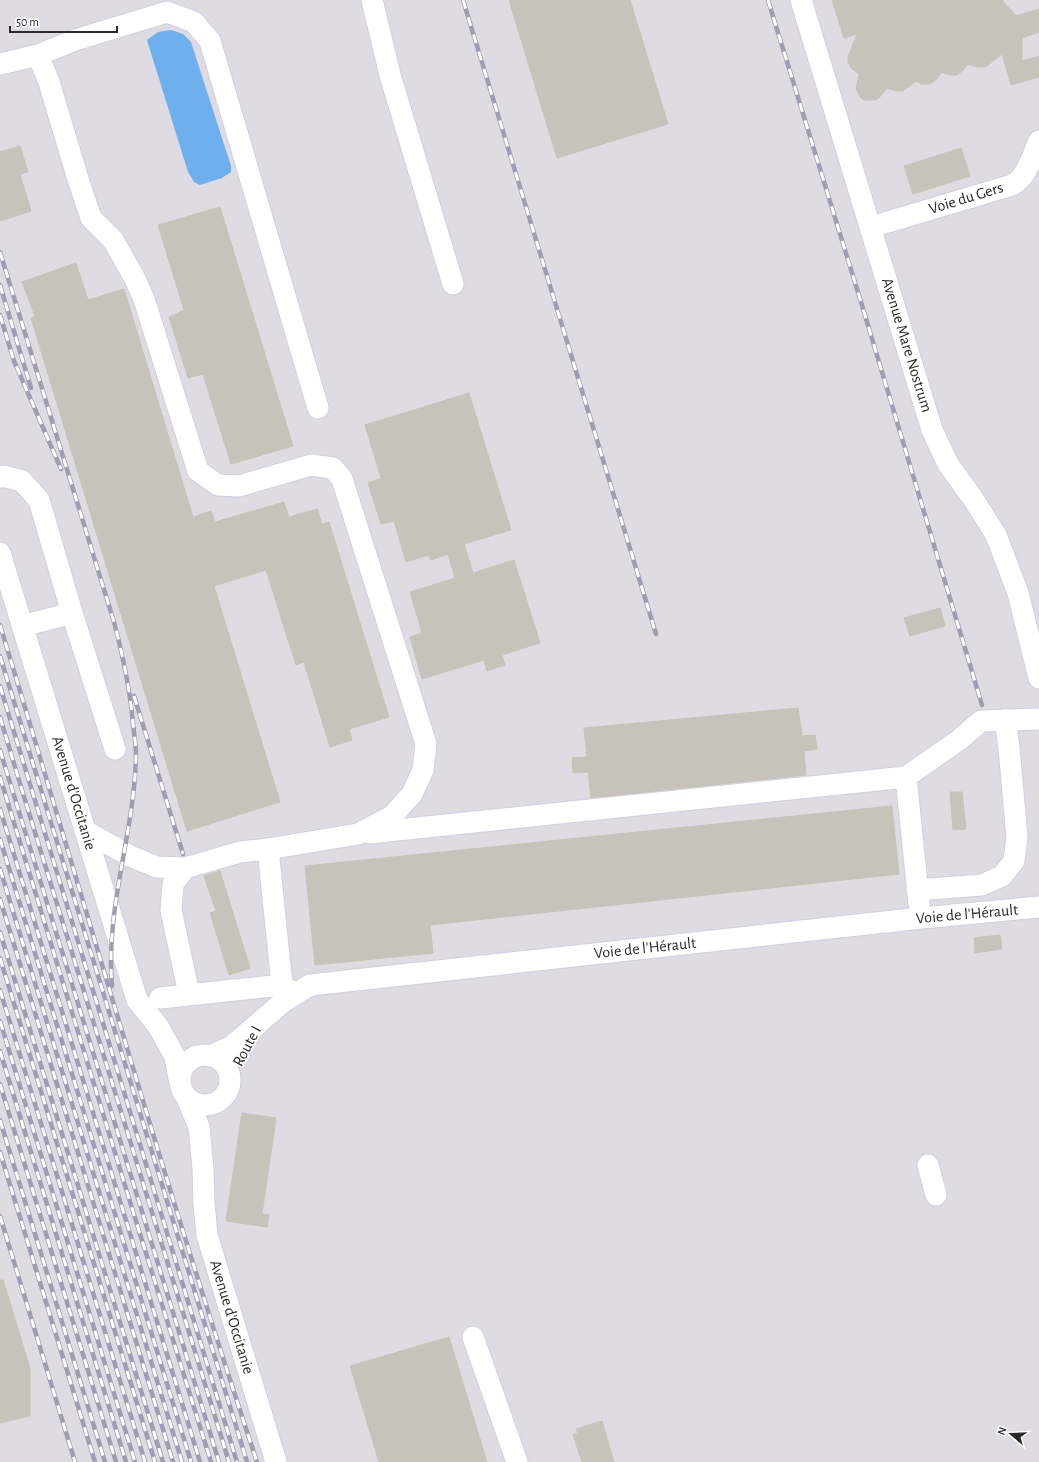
<svg xmlns="http://www.w3.org/2000/svg" width="1039" height="1462" font-family="'Alegreya Sans',sans-serif">
	<rect width="100%" height="100%" fill="#ebe7da"/>
	<rect fill="#dfdbe3" x="0" y="0" width="1039" height="1462"/>
	<path fill="#6db0ed" d="M171,30L183,34L191,42L231,166V172L222,178L200,185L194,182L188,172L147,40L158,32Z"/>
	<g fill="#c6c4ba" stroke="#c6c3b4">
		<path d="M509,0H630L668,124L557,158Z"/>
		<path d="M832,0H1002L1016,16L1039,9V32L1022,38V61L1039,56V77L1011,85L1002,54L987,66L982,67H977L968,64L961,72L957,75H950L942,72L936,80L930,84H921L916,81L903,91H896L887,88L879,98L875,100H865L861,98L856,89L859,74L851,68L848,62V57L857,34L844,38Z"/>
		<path d="M20,146L28,172L20,174L31,211L0,221V152Z"/>
		<path d="M961,148L970,176L913,194L904,166Z"/>
		<path d="M220,207L293,446L231,464L203,374L188,378L169,317L184,310L158,225Z"/>
		<path d="M76,263L88,300L124,289L193,517L211,511L215,522L284,502L289,517L317,509L322,524L329,522L389,717L349,729L352,740L330,747L304,662L296,665L266,570L214,586L280,802L187,831L31,318L35,316L22,282Z"/>
		<path d="M469,393L511,530L464,544L473,573L514,560L540,643L502,655L505,665L487,671L484,660L422,679L410,637L422,633L410,592L455,578L448,554L431,560L429,555L406,562L394,521L381,524L368,483L381,478L365,425Z"/>
		<path d="M940,608L945,626L910,636L904,618Z"/>
		<path d="M798,708L802,736L815,735L817,749L804,751L806,775L591,798L588,772L573,773L572,758L587,757L584,728Z"/>
		<path d="M950,792H962L966,829L953,830Z"/>
		<path d="M892,806L899,874L430,925L433,953L315,965L305,866Z"/>
		<path d="M220,871L250,968L229,975L210,913L216,911L204,876Z"/>
		<path d="M1000,935L1002,949L975,953L974,938Z"/>
		<path d="M242,1113L276,1118L262,1214L269,1215L267,1227L226,1221Z"/>
		<path d="M0,1280H3L30,1368V1416L0,1423Z"/>
		<path d="M449,1337L487,1462H379L350,1366Z"/>
		<path d="M602,1421L614,1462H582L573,1435L578,1433L576,1429Z"/>
	</g>
	<g fill="none" stroke-linecap="round" stroke-linejoin="round">
		<g stroke="#d0cfe2" stroke-width="23">
			<g id="minor">
				<path d="M372,0L390,75L453,284"/>
				<path d="M801,0L932,430L948,464L972,497L996,535L1018,593L1039,678"/>
				<path d="M38,55L49,82L78,179L91,218L113,240L134,277L144,299L198,471L218,485L239,486L311,465L333,468L342,479L426,744L423,770L412,794L392,816L358,834L268,849L240,852L185,868L157,867L130,856L85,831"/>
				<path d="M0,64L38,55L75,40L167,12L194,22L210,41L318,408"/>
				<path d="M871,227L1012,185C1027,177 1032,157 1039,141"/>
				<path d="M0,477L3,476L22,481L39,500L72,613L115,749"/>
				<path d="M0,553L137,1000L158,1026L175,1057L179,1078"/>
				<path d="M22,626L72,613"/>
				<path d="M906,777L919,904"/>
				<path d="M369,833L906,777L959,740L981,721L1039,719"/>
				<path d="M268,849L282,985"/>
				<path d="M185,868L173,884L171,910L189,994"/>
				<path d="M917,890L982,885L1002,876L1014,861L1017,837L1009,748L1005,720"/>
				<path d="M160,998L282,985L295,994"/>
				<circle cx="205" cy="1080" r="25"/>
				<path d="M210,1056L232,1046L283,1002L310,985L921,918L1039,907"/>
				<path d="M187,1098L199,1127L203,1169L204,1203L207,1235L276,1462"/>
				<path d="M928,1165L936,1195"/>
				<path d="M473,1337L517,1462"/>
			</g>
		</g>
		<use href="#minor" stroke="#fff" stroke-width="21"/>
		<g stroke="#9f9db3" stroke-width="4.5">
			<g id="rail">
				<path d="M463,0L656,634"/>
				<path d="M768,0L861,302L982,705"/>
				<path d="M0,252L114,622C123,656 130,689 133,724C134,733 136,744 136,754C135,832 105,907 112,986"/>
				<path d="M0,285L31,388"/>
				<path d="M0,315L14,361L61,469"/>
				<path d="M0,625C85,904 165,1185 257,1462"/>
				<path d="M0,656L247,1462"/>
				<path d="M0,686L237,1462"/>
				<path d="M134,696L183,854"/>
				<path d="M0,717L25,800L229,1462"/>
				<path d="M0,750L219,1462"/>
				<path d="M0,777L131,1205L211,1462"/>
				<path d="M0,809L200,1462"/>
				<path d="M0,839L191,1462"/>
				<path d="M0,869L182,1462"/>
				<path d="M0,899L173,1462"/>
				<path d="M0,932L163,1462"/>
				<path d="M0,958L155,1462"/>
				<path d="M0,990L145,1462"/>
				<path d="M0,1021L135,1462"/>
				<path d="M0,1051L126,1462"/>
				<path d="M0,1084L116,1462"/>
				<path d="M0,1120L105,1462"/>
				<path d="M0,1152L95,1462"/>
				<path d="M0,1216L75,1462"/>
			</g>
		</g>
		<use href="#rail" stroke="#fff" stroke-width="3" stroke-dasharray="9" stroke-linecap="butt"/>
	</g>
	<g text-anchor="middle" dominant-baseline="central" stroke-width="3.5" stroke-linejoin="round" paint-order="stroke">
		<g font-size="16" fill="#292929" stroke="#fff">
			<text transform="translate(966 198) rotate(-17)">Voie du Gers</text>
			<text transform="translate(907 345) rotate(73)">Avenue Mare Nostrum</text>
			<text transform="translate(74 793) rotate(73)">Avenue d'Occitanie</text>
			<text transform="translate(967 914) rotate(-5)">Voie de l'Hérault</text>
			<text transform="translate(645 948) rotate(-6)">Voie de l'Hérault</text>
			<text transform="translate(247 1046) rotate(-62)">Route I</text>
			<text transform="translate(232 1317) rotate(73)">Avenue d'Occitanie</text>
		</g>
	</g>
	<g transform="translate(1011 1434) rotate(289)" stroke="#ffffff" stroke-width="3" paint-order="stroke">
	<path d="M0-3L7 15L0 10L-7 15Z" fill="#292929"/>
	<text y="-6" font-size="11" font-weight="bold" text-anchor="middle" fill="#292929">N</text>
	</g>
	<path d="M10 26v6h107v-6" fill="none" stroke="#292929" stroke-width="2"/>
	<text x="16" y="26" font-size="12" fill="#292929" stroke="#ffffff" stroke-width="3" paint-order="stroke">50 m</text>
</svg>
